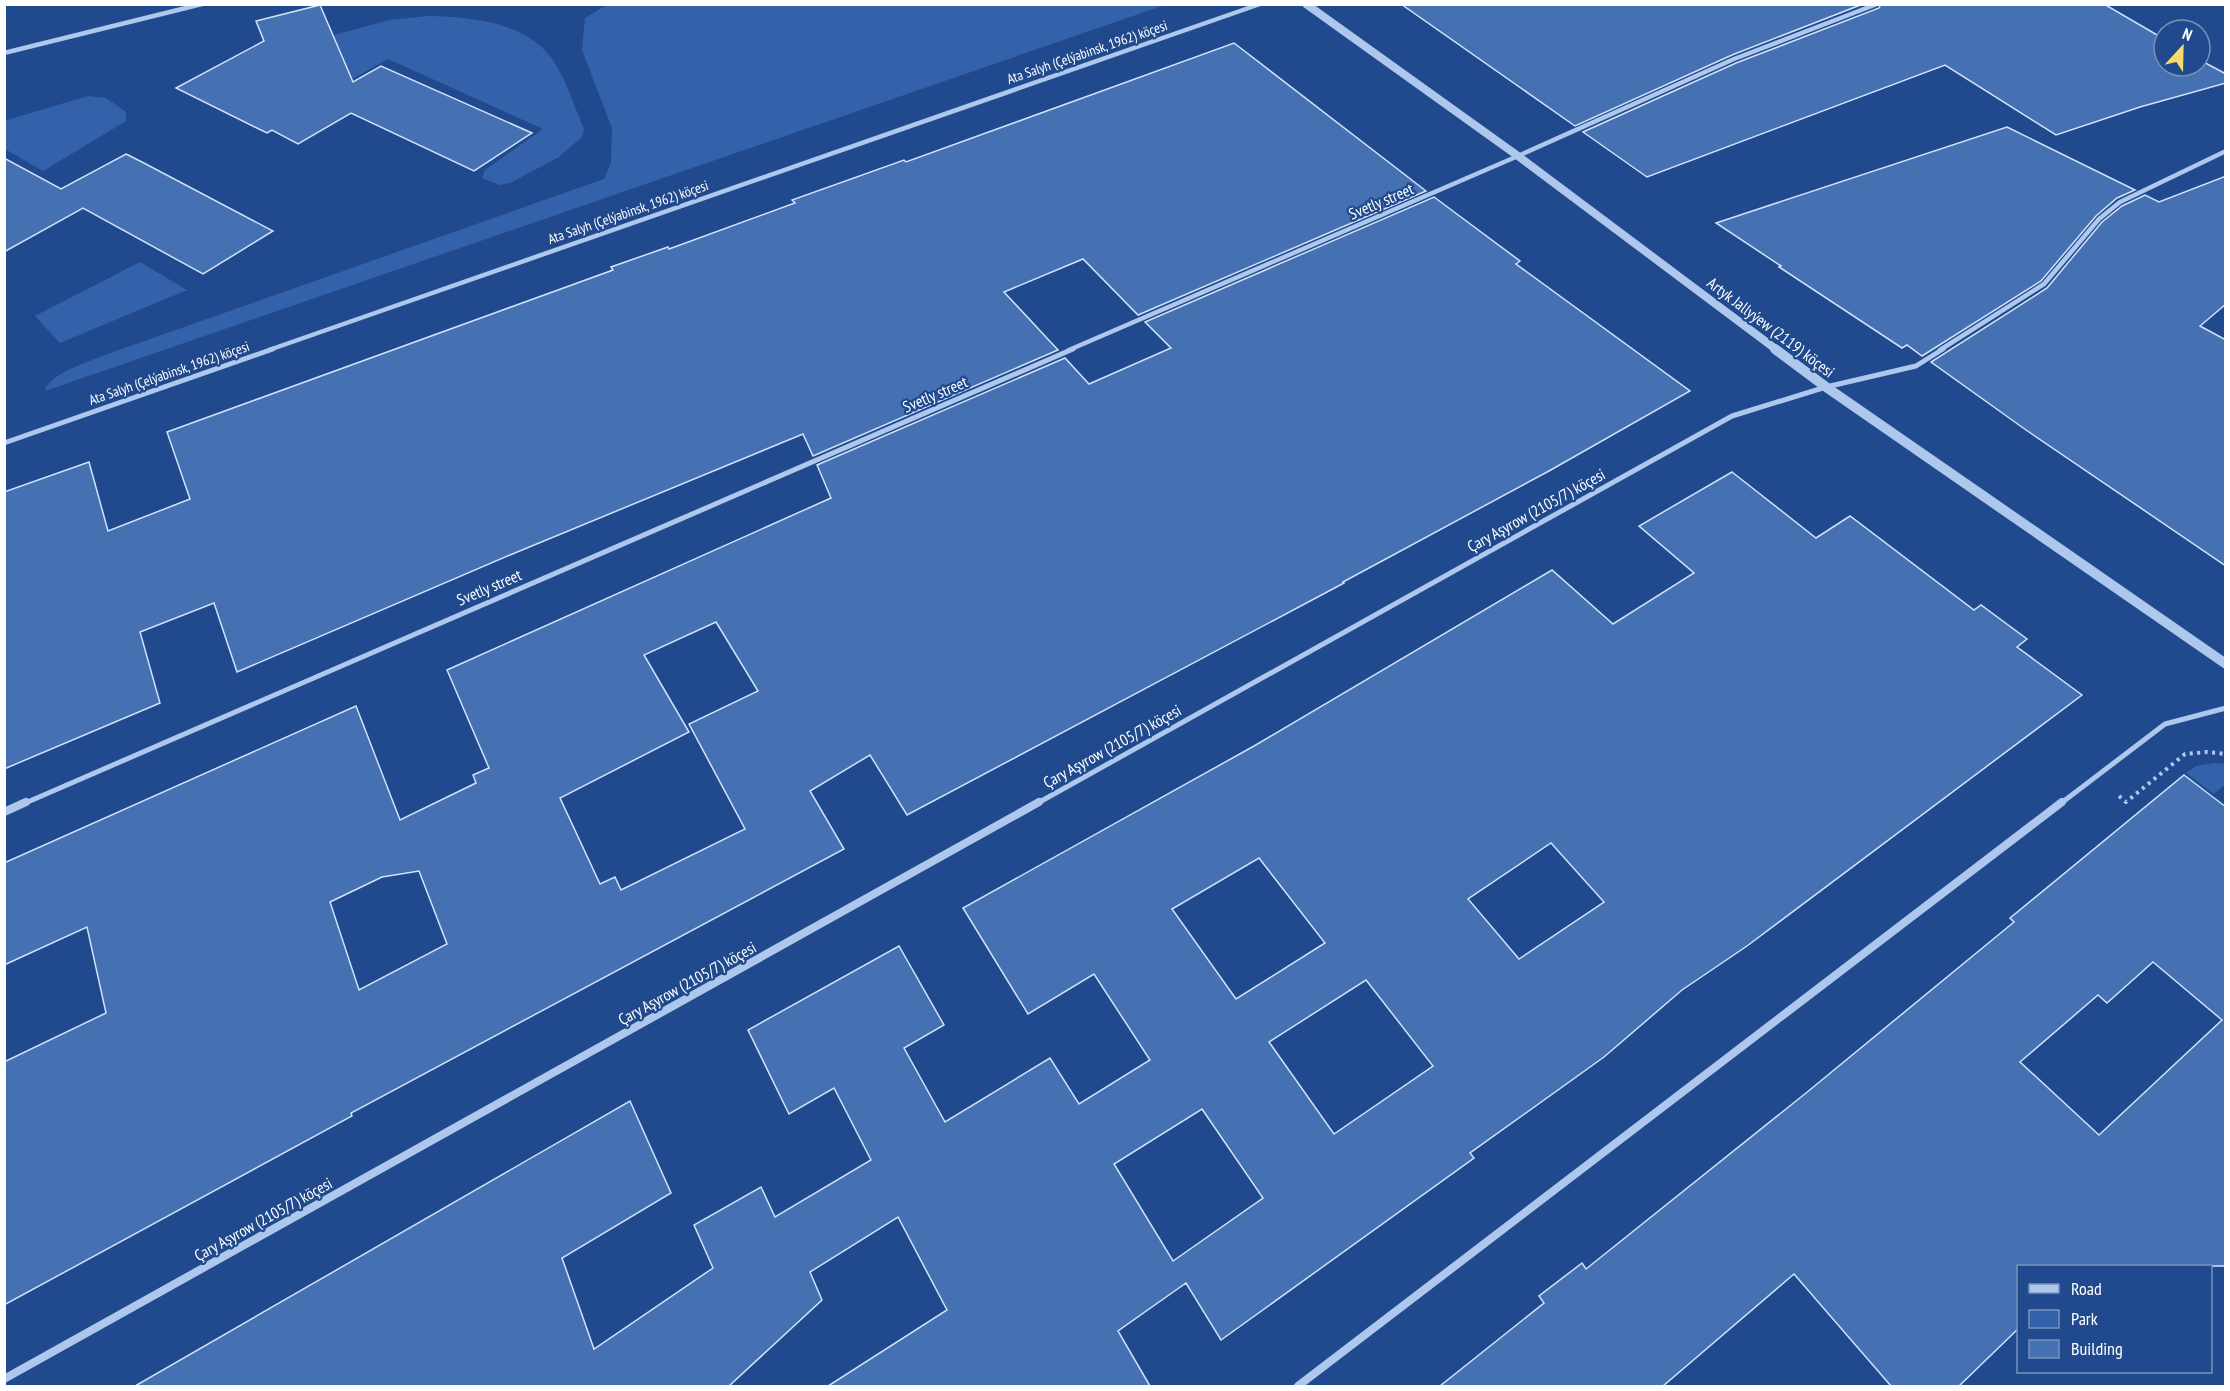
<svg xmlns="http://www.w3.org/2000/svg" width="2230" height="1391" font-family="'PT Sans Narrow',sans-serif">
	<rect width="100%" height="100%" fill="#204a8d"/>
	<g fill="#3462aa">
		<path d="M607,5H1165L45,391C51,372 85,364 102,356L604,179L611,163L612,128L582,50L585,18Z"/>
		<path d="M428,16C472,17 531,22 556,65C568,85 575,108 584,129L582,137L559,157L510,183L500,185L482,178L485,170L543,129L388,59L327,93L298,45L389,20Z"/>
		<path d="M88,96L106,98L126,112V121L43,171L5,149V118L7,120Z"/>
		<path d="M140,262L187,290L60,343L35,316Z"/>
		<path d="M2215,763L2225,764L2226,788L2223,786L2214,794L2186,773L2196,766Z"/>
	</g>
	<g fill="#4570b2" stroke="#d3e2f9" stroke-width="1.5" fill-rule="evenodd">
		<path d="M1401,4H1863L1732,55L1575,126Z"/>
		<path d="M1881,4H2104L2164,39V66H2200V60L2226,74V83L2140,107L2056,135L1945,65L1647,177L1583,132L1736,63L1879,8Z"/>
		<path d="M320,5L353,82L381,66L532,133L474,171L351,113L298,144L272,130L267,133L176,88L264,41L256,21Z"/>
		<path d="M1234,43L1426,191L1138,315L1083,259L1004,292L1058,350L813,456L803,434L510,555L237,672L214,603L140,632L160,703L4,769V492L89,462L108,531L190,499L167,432L613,270L611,267L668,247L669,249L795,203L792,200L904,160L906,162Z"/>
		<path d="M2007,127L2135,190L2117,198L2096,216L2041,281L1922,356L1907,345L1902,348L1779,267L1781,266L1716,223Z"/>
		<path d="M126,154L142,162L273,231L203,274L83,208L4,252V158L61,189Z"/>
		<path d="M2226,176V304L2200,326L2226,340V566L2026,430L1931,362L2047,288L2102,222L2122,206L2145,195L2159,202Z"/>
		<path d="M1434,197L1520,261L1516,264L1690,391L1549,471L1343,582L1344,583L907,815L870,755L810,791L844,849L351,1113L352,1116L4,1305V1062L106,1013L87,927L4,965V863L356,706L400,820L476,783L473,775L489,768L447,670L831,498L817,465L1065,358L1089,384L1171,348L1145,322ZM716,622L758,691L689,724L745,829L621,890L615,877L600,884L560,798L689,732L644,655ZM419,871L447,944L359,990L330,902L382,877Z"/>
		<path d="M1732,472L1816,538L1850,516L1974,610L1981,605L2027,639L2017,647L2082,695L1747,946L1682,990L1604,1057L1470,1153L1474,1158L1221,1340L1186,1283L1118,1331L1150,1386H828L947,1310L898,1217L810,1272L822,1300L729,1386H135L630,1101L671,1193L562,1258L594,1349L713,1268L694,1225L761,1187L775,1217L871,1160L834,1088L789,1114L748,1030L899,946L944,1025L904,1048L945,1122L1050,1058L1079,1104L1150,1060L1094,974L1028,1014L963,908L1254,746L1552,570L1613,624L1694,573L1639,526ZM1551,843L1604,902L1519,959L1468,899ZM1259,858L1325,943L1236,999L1172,909ZM1366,980L1433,1066L1334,1134L1269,1042ZM1202,1109L1263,1198L1173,1261L1114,1164Z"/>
		<path d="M2184,775L2226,807V1266H2019V1328L1959,1386H1891L1794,1274L1663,1386H1440L1544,1303L1539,1296L1582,1263L1586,1269L1806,1093L2014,922L2010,918ZM2153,962L2222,1020L2099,1135L2020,1062L2098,995L2107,1003Z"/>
	</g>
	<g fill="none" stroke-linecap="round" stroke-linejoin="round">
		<path stroke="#aec7ec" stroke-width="4" stroke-dasharray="3 4.5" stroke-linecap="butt" d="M2119,796L2126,802L2185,754L2207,752L2226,754"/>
		<g stroke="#aec7ec" stroke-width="4.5">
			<path d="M4,53L202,4"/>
			<path d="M269,350L1260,4"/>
			<path d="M1069,350L1518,156L1734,59L1877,4"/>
			<path d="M1940,350L2044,284L2099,219L2120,202L2226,151"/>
		</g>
		<g stroke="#aec7ec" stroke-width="5">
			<path d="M4,443L273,349"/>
			<path d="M23,804L1073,349"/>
			<path d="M1036,804L1732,416L1826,387L1916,366L1943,349"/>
			<path d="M2060,804L2165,724L2226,708"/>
		</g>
		<g stroke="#aec7ec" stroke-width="8">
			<path d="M4,812L26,802"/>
			<path d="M4,1379L1039,802"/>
			<path d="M1298,1386L2062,802"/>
		</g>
		<path stroke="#aec7ec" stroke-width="8" d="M1306,4L1518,156L1777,350"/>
		<path stroke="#aec7ec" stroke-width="10" d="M1775,349L1826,387L2226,664"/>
	</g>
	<g text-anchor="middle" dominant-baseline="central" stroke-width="4.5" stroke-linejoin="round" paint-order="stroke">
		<g font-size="14" fill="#fff" stroke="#204a8d">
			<text transform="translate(1087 52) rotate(-19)">Ata Salyh (Çelýabinsk, 1962) köçesi</text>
			<text transform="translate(628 212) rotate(-19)">Ata Salyh (Çelýabinsk, 1962) köçesi</text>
			<text transform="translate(169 373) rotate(-19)">Ata Salyh (Çelýabinsk, 1962) köçesi</text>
		</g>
		<g font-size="16" fill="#fff" stroke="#204a8d">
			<text transform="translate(1381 201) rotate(-23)">Svetly street</text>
			<text transform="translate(1771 327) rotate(37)">Artyk Jallyýew (2119) köçesi</text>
			<text transform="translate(935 394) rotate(-23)">Svetly street</text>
			<text transform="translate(1536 510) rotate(-29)">Çary Aşyrow (2105/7) köçesi</text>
			<text transform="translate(489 587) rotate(-23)">Svetly street</text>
			<text transform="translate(1112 746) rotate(-29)">Çary Aşyrow (2105/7) köçesi</text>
			<text transform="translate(687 983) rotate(-29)">Çary Aşyrow (2105/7) köçesi</text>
			<text transform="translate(263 1219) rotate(-29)">Çary Aşyrow (2105/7) köçesi</text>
		</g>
	</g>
	<rect width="2230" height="1391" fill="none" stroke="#ffffff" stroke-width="12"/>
	<rect x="2017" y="1265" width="195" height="108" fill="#204a8d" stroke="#7992bb" stroke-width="1.5"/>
	<rect x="2029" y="1284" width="30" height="9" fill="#aec7ec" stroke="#7992bb" stroke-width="1.5"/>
	<text x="2071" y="1295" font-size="18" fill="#ffffff">Road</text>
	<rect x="2029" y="1310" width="30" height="18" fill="#3462aa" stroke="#7992bb" stroke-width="1.5"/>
	<text x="2071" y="1325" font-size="18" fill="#ffffff">Park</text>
	<rect x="2029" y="1340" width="30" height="18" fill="#4570b2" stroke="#7992bb" stroke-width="1.5"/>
	<text x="2071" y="1355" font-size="18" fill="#ffffff">Building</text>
	<g transform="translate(2182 48) rotate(22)"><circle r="28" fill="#204a8d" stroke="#7992bb" stroke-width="1.5"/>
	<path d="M0-4.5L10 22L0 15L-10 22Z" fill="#f9d96e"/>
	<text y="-9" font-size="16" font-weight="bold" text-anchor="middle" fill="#ffffff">N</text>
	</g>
</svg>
